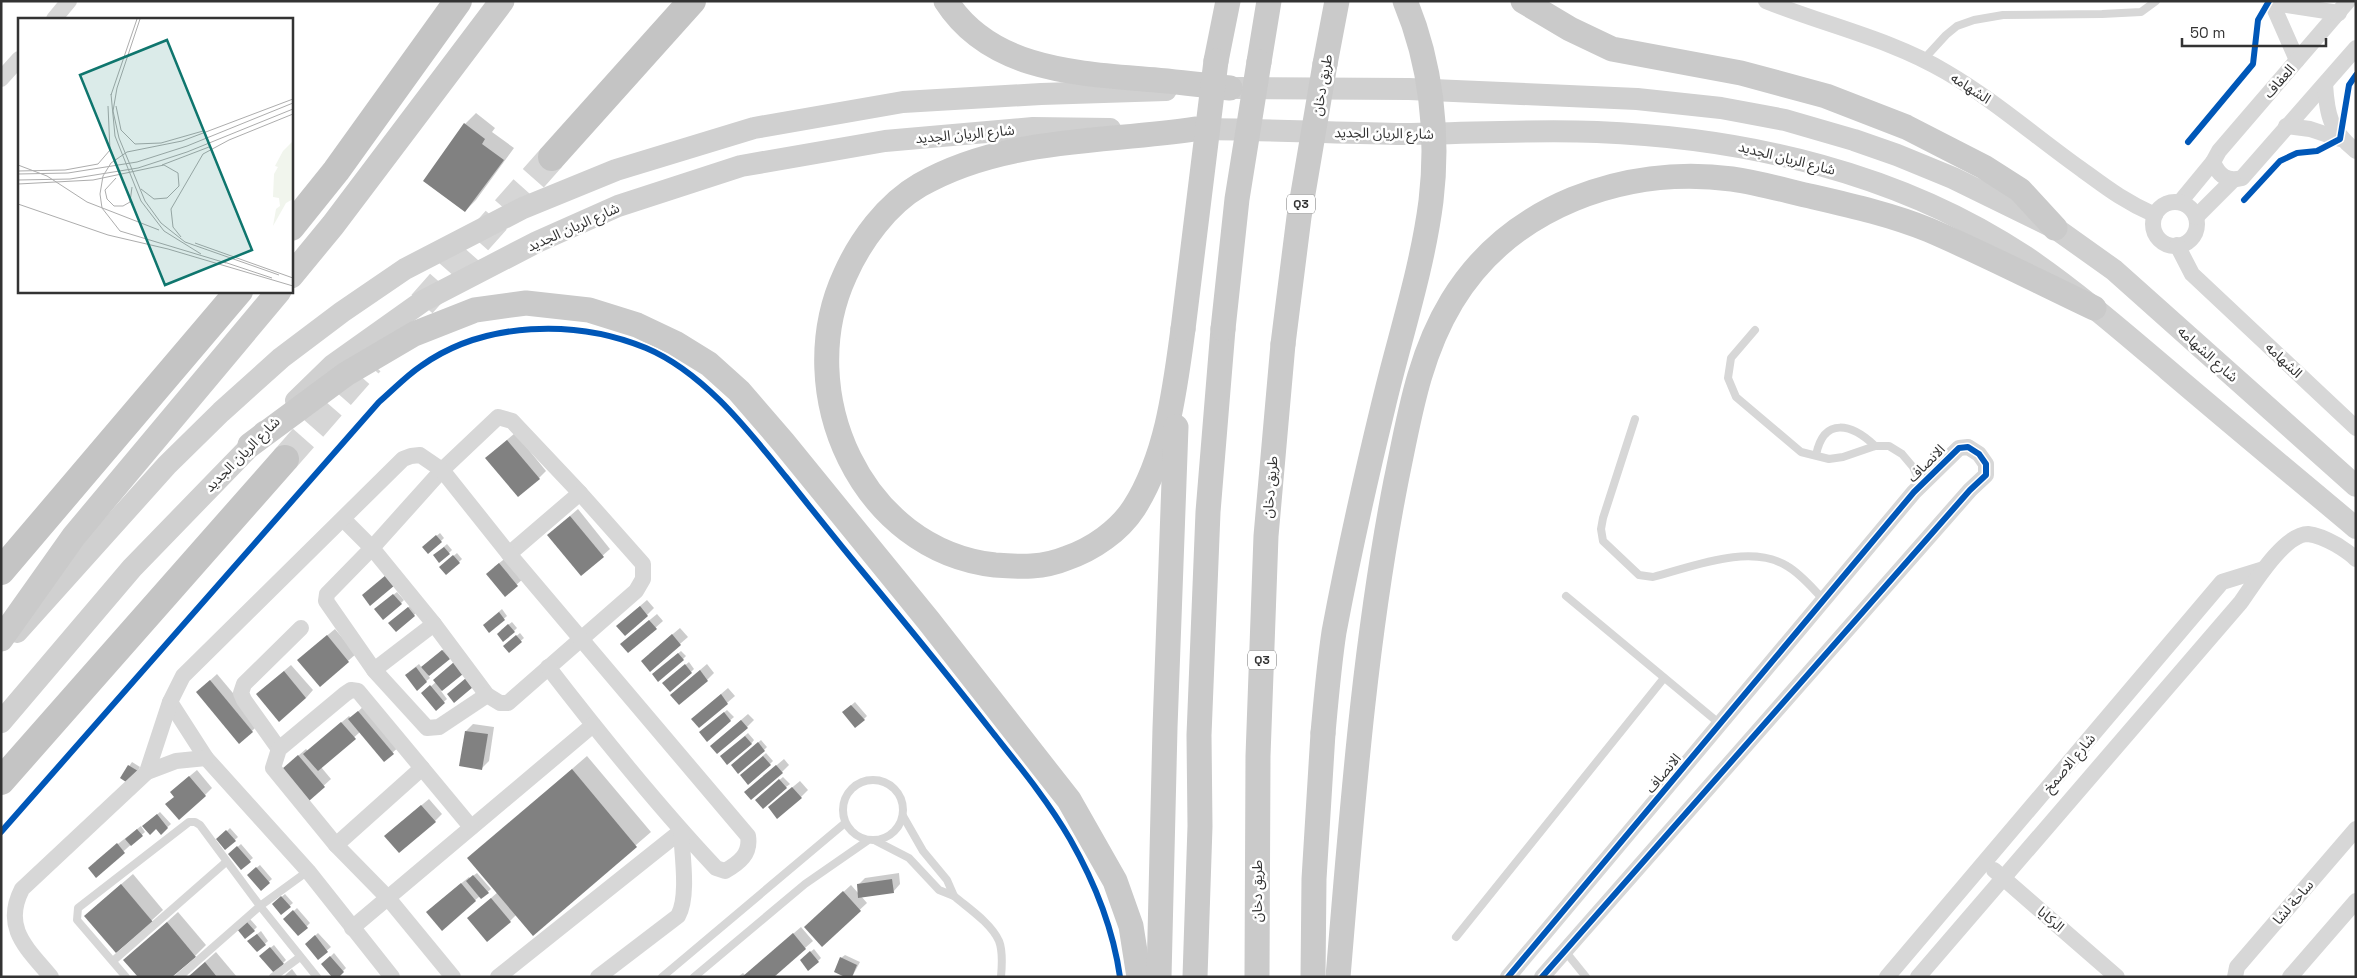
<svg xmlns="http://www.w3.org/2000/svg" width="2357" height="978" font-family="'Space Grotesk','Noto Sans Arabic',sans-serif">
	<rect width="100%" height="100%" fill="#fff"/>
	<g fill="#0003">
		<path d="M476,113L495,128L492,132L514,148L476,200L465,211V124Z"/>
		<path d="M515,433L546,471L539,478L494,451Z"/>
		<path d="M578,509L610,549L582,574L556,528Z"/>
		<path d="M440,533L444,538L441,541L427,544Z"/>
		<path d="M447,544L452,550L449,553L438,552Z"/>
		<path d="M457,553L462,559L459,562L444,564Z"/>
		<path d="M507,557L524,578L505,595L494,567Z"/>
		<path d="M397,592L404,600L401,603L379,606Z"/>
		<path d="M647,600L654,608L647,615L625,619Z"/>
		<path d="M411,605L417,612L414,615L393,620Z"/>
		<path d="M502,609L507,616L490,631L487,622Z"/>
		<path d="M657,614L663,621L628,652L629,637Z"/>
		<path d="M512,622L517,628L514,631L501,630Z"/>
		<path d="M680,628L688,637L650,670L649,654Z"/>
		<path d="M335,629L356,654L320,685L306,653Z"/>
		<path d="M520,633L524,638L509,651L508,643Z"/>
		<path d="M446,647L452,655L428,675L430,678L417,689L409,672L419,664L422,668Z"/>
		<path d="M681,651L686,656L683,659L657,671Z"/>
		<path d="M689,662L694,669L691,672L667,680Z"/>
		<path d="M707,664L714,673L707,680L679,688Z"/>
		<path d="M291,665L313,690L306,698L265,687Z"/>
		<path d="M462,673L441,691L447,699L436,709L422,694L436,682Z"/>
		<path d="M217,674L259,724L252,731L205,685Z"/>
		<path d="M728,688L735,696L699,727L700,712Z"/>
		<path d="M855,702L867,716L864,719L847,709Z"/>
		<path d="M365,705L400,746L384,760L360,732L321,767L331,779L309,799L291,762L306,749L308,751L349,716L351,718Z"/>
		<path d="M727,710L734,717L707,740L704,729Z"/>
		<path d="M748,714L754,720L747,727L719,739Z"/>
		<path d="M473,724L494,727L489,761L482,768L466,731Z"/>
		<path d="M748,733L754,740L751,744L725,753Z"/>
		<path d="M761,740L767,747L764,750L736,762Z"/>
		<path d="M766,753L773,761L770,764L745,772Z"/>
		<path d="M587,756L651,832L533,934L516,915L510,921L476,911L498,892L469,858Z"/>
		<path d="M784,759L789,765L782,772L753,785Z"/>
		<path d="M132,762L140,767L132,779L121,778Z"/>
		<path d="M197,770L212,788L205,795L175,796L179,785Z"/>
		<path d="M783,777L790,784L786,787L760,796Z"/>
		<path d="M800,781L808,790L801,797L777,800Z"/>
		<path d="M429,799L442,814L435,821L393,829Z"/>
		<path d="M160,812L171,824L161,833L156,827L147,823Z"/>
		<path d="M141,826L145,832L96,876V861Z"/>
		<path d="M230,828L238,837L225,849L218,840Z"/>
		<path d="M241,844L253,858L241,868L233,851Z"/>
		<path d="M260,865L272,879L261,889L251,872Z"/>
		<path d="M477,873L491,889L481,898L480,896L442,929L435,905L469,877L470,878Z"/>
		<path d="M899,873L900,884L893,892L861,896L867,903L822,945L813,920L851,885L859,894L858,885L865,878Z"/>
		<path d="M133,874L163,910L117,952L97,905Z"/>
		<path d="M285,894L293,903L281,913L273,904Z"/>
		<path d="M297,908L310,923L298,935L285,919Z"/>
		<path d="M178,912L206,945L195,956L170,977L125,960Z"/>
		<path d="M250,919L257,927L254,930L238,929Z"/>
		<path d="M801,927L813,941L772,977H738L743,973L745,975Z"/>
		<path d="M261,931L268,941L257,951L252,938Z"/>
		<path d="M318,933L331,947L318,958L306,944Z"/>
		<path d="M274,945L286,960L283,963L264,953Z"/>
		<path d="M814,949L821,958L818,961L801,960Z"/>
		<path d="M216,952L237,977H188Z"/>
		<path d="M334,953L346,968L337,977L323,964Z"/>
		<path d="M845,955L860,962L852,977H848L841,958Z"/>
		<path d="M292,969L298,977H283Z"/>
	</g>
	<g fill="#818181">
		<path d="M464,123L485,139L482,144L504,160L465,212L423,181Z"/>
		<path d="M507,440L540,479L518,497L485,458Z"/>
		<path d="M570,516L604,557L581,576L547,535Z"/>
		<path d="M436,535L442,542L428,554L422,547Z"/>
		<path d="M444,547L450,554L439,563L433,555Z"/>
		<path d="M453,555L460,563L446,575L439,567Z"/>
		<path d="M499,563L518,586L505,597L486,574Z"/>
		<path d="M386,575L395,585L370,606L362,595Z"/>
		<path d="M393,594L402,604L383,620L374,609Z"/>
		<path d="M640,606L648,616L625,636L616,626Z"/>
		<path d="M408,607L415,616L396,632L388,623Z"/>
		<path d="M499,612L505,620L489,633L483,625Z"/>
		<path d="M649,620L657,629L628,653L620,644Z"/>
		<path d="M508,624L515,632L503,642L497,634Z"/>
		<path d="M672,634L681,645L650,672L641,661Z"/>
		<path d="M327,635L349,662L320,687L297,660Z"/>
		<path d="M516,635L522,642L509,653L503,646Z"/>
		<path d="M442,650L450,659L429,676L421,667Z"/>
		<path d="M678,653L684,660L658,682L652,674Z"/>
		<path d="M454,662L463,674L442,691L433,680Z"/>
		<path d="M685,664L692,673L670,692L662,683Z"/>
		<path d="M416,667L427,682L417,691L405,675Z"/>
		<path d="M700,670L708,681L679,705L670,695Z"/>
		<path d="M284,671L306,698L279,722L256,694Z"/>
		<path d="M466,678L473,687L454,703L447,694Z"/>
		<path d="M210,680L253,732L239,744L196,692Z"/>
		<path d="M430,685L445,703L436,711L421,693Z"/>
		<path d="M721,694L728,704L699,728L691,719Z"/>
		<path d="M851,705L865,720L855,728L842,712Z"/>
		<path d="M358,711L394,754L384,762L348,719Z"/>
		<path d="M724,712L731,721L707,742L699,732Z"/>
		<path d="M741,720L748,728L717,754L710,746Z"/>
		<path d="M341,722L356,739L318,771L303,754Z"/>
		<path d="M465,731L488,734L482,770L459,766Z"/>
		<path d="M745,736L752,744L727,765L720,756Z"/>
		<path d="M758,742L765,751L738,774L731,765Z"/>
		<path d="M298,755L325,787L309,801L282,769Z"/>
		<path d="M763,756L771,765L748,785L740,775Z"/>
		<path d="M128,765L138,771L129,784L120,778Z"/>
		<path d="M776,765L783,773L751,800L744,792Z"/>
		<path d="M572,769L637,847L533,936L467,858Z"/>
		<path d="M189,776L206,796L179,820L165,804L174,797L170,792Z"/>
		<path d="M779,779L787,788L763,809L755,800Z"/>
		<path d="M792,787L802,798L777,819L768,807Z"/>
		<path d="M421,805L436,822L399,853L384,836Z"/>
		<path d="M157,814L168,828L161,835L156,829L150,835L142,826Z"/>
		<path d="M137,829L143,836L131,846L125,839Z"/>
		<path d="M226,830L236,841L225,850L216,839Z"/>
		<path d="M117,843L125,853L96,878L88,868Z"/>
		<path d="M237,846L251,862L241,870L228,854Z"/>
		<path d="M256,867L270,883L261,891L247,875Z"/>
		<path d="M473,875L489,893L481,899L466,881Z"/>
		<path d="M892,879L894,893L858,898L857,884Z"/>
		<path d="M461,883L476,901L442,931L426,912Z"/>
		<path d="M121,884L153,922L116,953L84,916Z"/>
		<path d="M843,891L861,911L822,947L804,927Z"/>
		<path d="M281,896L291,907L281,915L272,904Z"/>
		<path d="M491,898L511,922L487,942L467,918Z"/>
		<path d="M293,910L308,928L298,936L283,919Z"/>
		<path d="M246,921L255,931L245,939L237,929Z"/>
		<path d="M167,922L196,957L172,977H138L123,960Z"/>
		<path d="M793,933L806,949L774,977H742Z"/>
		<path d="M257,934L266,945L257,952L247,941Z"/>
		<path d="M315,935L328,952L318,960L305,944Z"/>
		<path d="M270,947L284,964L274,973L259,956Z"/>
		<path d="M810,951L819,962L808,971L800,960Z"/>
		<path d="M330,956L344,972L339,977H332L321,964Z"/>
		<path d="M840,957L857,965L852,977H845L834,972Z"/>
		<path d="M205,962L217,977H188Z"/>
	</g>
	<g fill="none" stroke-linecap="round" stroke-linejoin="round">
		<g stroke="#d6d6d6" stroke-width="28" stroke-dasharray="28 14" stroke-linecap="butt">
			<path d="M422,304L552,157"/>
			<path d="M285,459L370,362"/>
		</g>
		<g stroke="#d7d7d7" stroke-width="8">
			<path d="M1924,59L1946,35L1957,26L1974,20L2003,15L2102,14L2141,12L2156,1"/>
			<path d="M1755,330L1731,358L1728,378L1736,397L1801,452L1829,459L1843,457L1875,446H1889L1902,454L1913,467L1922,486"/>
			<path d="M1635,419L1603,518L1601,529L1603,541L1639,575L1653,577C1692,567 1750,543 1787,566C1801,574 1813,589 1824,600"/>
			<path d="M1816,455C1824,416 1852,424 1875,446"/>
			<path d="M1566,596L1720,724"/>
			<circle cx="873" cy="810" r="30"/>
			<path d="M876,841L909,858L939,890L954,896L947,880L923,851L903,816"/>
			<path d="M954,896C968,908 991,923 999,941C1003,951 1002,966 1001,977"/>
			<path d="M1456,937L1664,678"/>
			<path d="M1565,951L1586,977"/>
			<path d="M113,961L226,862"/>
			<path d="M126,977L77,920L78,908L189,822H195L200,825L260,906L317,977"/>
			<path d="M179,977L260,906L308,871"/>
			<path d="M273,977L300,957"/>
			<path d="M662,977L845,823"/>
			<path d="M694,977L805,884L867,841"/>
		</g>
		<g stroke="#d7d7d7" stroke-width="16">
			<path d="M1766,1C1825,25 1891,39 1946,72C1994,100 2036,137 2081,169C2107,188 2125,202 2155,215"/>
			<path d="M2271,1L2297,60"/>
			<path d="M2348,1L2219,151L2213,162C2219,176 2227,182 2242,178L2356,48"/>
			<path d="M2273,3L2339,13"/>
			<path d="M54,19L69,1"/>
			<path d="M1,79L19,59"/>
			<path d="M2325,84C2327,116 2330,130 2356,151"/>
			<path d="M2286,126L2310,129L2340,139"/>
			<path d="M2180,202L2213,162"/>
			<circle cx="2175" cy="224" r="22"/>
			<path d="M2196,217L2233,180"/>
			<path d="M2177,245L2192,274L2356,428"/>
			<path d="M343,519L372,548L434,624L487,695L500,703H508L636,591L643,579V564L580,493L512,421L498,417L442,470L372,548L327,594L326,601L374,670"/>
			<path d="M509,554L580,493"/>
			<path d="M434,624L374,670L427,728L439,727L487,695"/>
			<path d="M170,702L206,758L308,871L392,977"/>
			<path d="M279,749L244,700L241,693L244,684L301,628"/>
			<path d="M147,772L170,702L183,676L403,459L411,456L420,455L442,470L509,554L748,836C751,854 739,863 725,871L716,868C656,804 602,737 548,667"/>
			<path d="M336,845L422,768"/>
			<path d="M1994,870L2117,977"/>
			<path d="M352,928L593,725"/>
			<path d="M51,977C27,948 2,928 22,889L147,772L176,761L206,758"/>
			<path d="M453,977L388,898L336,845L273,768L279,749L345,694L351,690L358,691L471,827"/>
			<path d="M498,977L681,831"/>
			<path d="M598,977L678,916C689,897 682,854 681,831"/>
			<path d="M1508,977L1914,492L1959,448L1968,447L1979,454L1986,464V475L1970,490L1542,977"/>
			<path d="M1887,977L2222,582L2264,569"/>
			<path d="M1918,977L2241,602C2253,585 2284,534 2308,534C2318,535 2328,540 2337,545C2343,549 2350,553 2356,559"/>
			<path d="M2235,977L2237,967L2356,829"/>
			<path d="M2290,977L2356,901"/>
		</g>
		<g stroke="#d0d0d0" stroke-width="22">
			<path d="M1238,88L1409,89L1637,99L1721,108L1785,120L1854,140L1897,155L1953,178L2055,228L2114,270L2356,486"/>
			<path d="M1190,129C1259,129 1328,133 1397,134C1463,134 1531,129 1597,132C1747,138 1900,173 2026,257C2076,291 2122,331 2168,370C2230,423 2293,475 2356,528"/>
			<path d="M296,401L333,365L423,301L537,242L618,206L741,166L885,141L1033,128L1110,129"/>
			<path d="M17,632L167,465L221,412L281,358L342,312L405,269L523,208L616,170L754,128L903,102L1041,94L1166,90"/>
			<path d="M1,722L132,568L264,432"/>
		</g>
		<g stroke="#cacaca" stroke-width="25">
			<path d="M946,1C989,68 1071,73 1143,79C1172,81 1201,85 1230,88"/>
			<path d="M1523,1L1570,29L1612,49L1741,73L1826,96L1906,127L1984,167L2020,190L2055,228"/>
			<path d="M1216,61L1228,1"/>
			<path d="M1259,62L1269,1"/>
			<path d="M1325,64L1337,1"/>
			<path d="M291,276L333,225L502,1"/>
			<path d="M1183,329C1175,389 1167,456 1134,508C1119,531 1093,549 1067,558C1043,568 1021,567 995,565C861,550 791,392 845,275C860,241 887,204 920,185C1004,137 1102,143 1195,129"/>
			<path d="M250,445L346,374L414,334L475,310L526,303L589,310L637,325L675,343L709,364L739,391L783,442L928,620L1069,800L1115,881L1131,926L1139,977"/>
			<path d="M1,639L74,536L279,291"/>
			<path d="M1159,977L1165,728L1176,427"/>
			<path d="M1195,977L1200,826L1199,735L1208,512L1223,329"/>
			<path d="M1257,977L1258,756L1266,536L1283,344"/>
			<path d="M1313,977L1314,879L1323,733"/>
			<path d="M1338,977C1352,811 1364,645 1396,481C1409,419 1418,357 1452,301C1510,206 1624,165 1732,179C1760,183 1787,191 1814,197C1853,206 1892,215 1929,230C1985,254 2039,282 2094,308"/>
		</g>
		<g stroke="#c4c4c4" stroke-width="28">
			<path d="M552,157L692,1"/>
			<path d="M291,227L336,171L458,1"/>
			<path d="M1,571L239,291"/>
			<path d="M1,781L285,459"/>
		</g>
		<g stroke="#cacaca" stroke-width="25">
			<path d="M1183,329L1216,61"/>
			<path d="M1223,329L1237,199L1259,62"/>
			<path d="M1283,344L1299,217L1325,64"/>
			<path d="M1323,733C1326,700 1329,665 1334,632C1348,557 1365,481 1383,407C1399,339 1422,271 1431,201C1439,134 1431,63 1405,1"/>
		</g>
		<g stroke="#fff" stroke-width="9">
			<g id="cycleway">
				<path d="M2188,142L2253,64L2258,20L2269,1"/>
				<path d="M2244,200L2280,161L2297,153L2317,151L2340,139L2349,85L2356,75"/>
				<path d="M1,832L379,402C393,390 406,376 421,366C484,321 576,319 646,348C703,372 748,430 786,477C811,508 836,540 862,571C906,624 950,678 993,733C1020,767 1048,801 1070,839C1094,881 1113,928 1120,977"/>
				<path d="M1508,977L1914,492L1959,448L1968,447L1979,454L1986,464V475L1970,490L1542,977"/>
			</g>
		</g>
		<use href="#cycleway" stroke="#0057b8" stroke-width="6"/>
	</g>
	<g text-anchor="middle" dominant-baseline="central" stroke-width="5" stroke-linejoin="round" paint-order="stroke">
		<g fill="#fff" stroke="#707070" stroke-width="1">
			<rect x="1287" y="194.5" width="28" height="19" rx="4"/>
			<rect x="1248" y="650.5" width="28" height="19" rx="4"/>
		</g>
		<g font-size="12" font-weight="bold" fill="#333">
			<text x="1301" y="204">Q3</text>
			<text x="1262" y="660">Q3</text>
		</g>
		<g font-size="14" fill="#333" stroke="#fff">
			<text transform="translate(2279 81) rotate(-49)">العفاف</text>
			<text transform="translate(1322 85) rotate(-80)">طريق دخان</text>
			<text transform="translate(1971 88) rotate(33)">الشهامه</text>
			<text transform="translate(1384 133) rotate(1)">شارع الريان الجديد</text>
			<text transform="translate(965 134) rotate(-5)">شارع الريان الجديد</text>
			<text transform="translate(1787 158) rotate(14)">شارع الريان الجديد</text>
			<text transform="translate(573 227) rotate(-24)">شارع الريان الجديد</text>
			<text transform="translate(2208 354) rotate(42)">شارع الشهامه</text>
			<text transform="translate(2284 360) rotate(43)">الشهامه</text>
			<text transform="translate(242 454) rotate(-45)">شارع الريان الجديد</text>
			<text transform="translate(1926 463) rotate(-45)">الانصاف</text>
			<text transform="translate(1270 487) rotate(-85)">طريق دخان</text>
			<text transform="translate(2069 763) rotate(-50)">شارع الاصمخ</text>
			<text transform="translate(1663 773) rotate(-50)">الانصاف</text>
			<text transform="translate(1257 891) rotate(-90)">طريق دخان</text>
			<text transform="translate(2293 902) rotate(-49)">ساحة لشا</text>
			<text transform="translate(2051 919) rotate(41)">الركايا</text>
		</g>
	</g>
	<g transform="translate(18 18)">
		<rect width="275" height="275" fill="#fff"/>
		<path d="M275,123V181L268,185L255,208L258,191L262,188L261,180L255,179L256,156L260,149L257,148L265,133Z" fill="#f1f5ed"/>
		<path fill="none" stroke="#adadad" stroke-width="1" d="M122,1L99,70L95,93L101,120L127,183L143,205L167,224L261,257M93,76L97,118L123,183L146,213L183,236M93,77L119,1M98,88L103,112L117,126L143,125L185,113M0,147L29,158L69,184L141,212M144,147L191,129M0,153L47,152L80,146L92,132L90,88M0,156L50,155L119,144L169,128L275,85M98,160L87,172L89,181L96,188H105L112,184L114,169M0,162L52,161L120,150L169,134L275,91M0,166L75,162L146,147L160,155L161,168L149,180L136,181L123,171M0,186L90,217L150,231L275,268M163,219L155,209L153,191L185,136L211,122L275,96M177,225L275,260M206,244L254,260M208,245L102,213L84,190L82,176L85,158L93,145L109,134L164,123L275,81"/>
		<path fill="#0f766e" fill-opacity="0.15" stroke="#0f766e" stroke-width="2.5" d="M149,22L234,232L147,267L62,57Z"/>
		<rect width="275" height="275" fill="none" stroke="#333" stroke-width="2.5"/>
	</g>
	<rect width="2357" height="978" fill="none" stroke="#333333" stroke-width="5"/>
	<path d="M2182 38v8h144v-8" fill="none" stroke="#333333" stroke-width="2.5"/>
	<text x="2190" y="38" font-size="15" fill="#333333" stroke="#ffffff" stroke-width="4" paint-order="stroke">50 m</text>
</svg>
